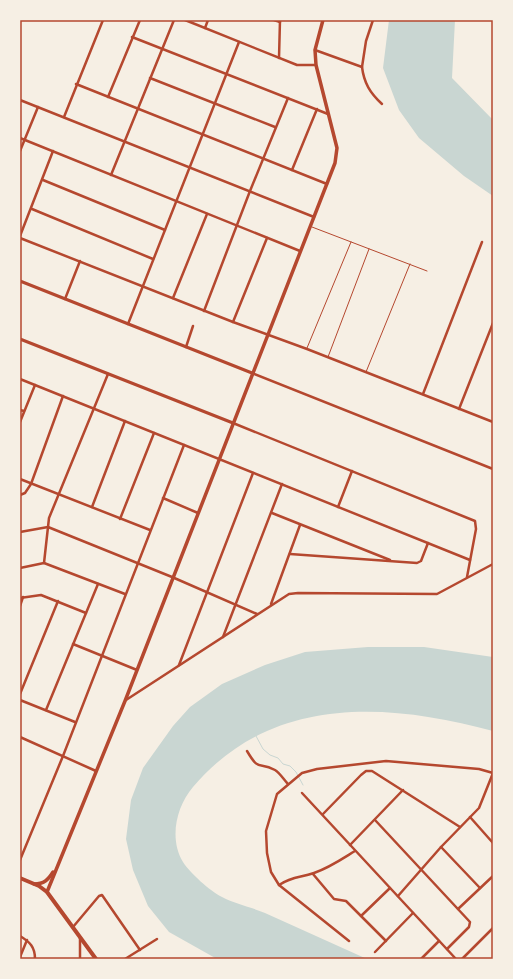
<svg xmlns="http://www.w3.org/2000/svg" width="513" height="979" font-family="'Roboto Serif',serif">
	<rect width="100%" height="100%" fill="#f6efe4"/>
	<g fill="#c9d6d2">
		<path d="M389,20H455L452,78L493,120V196L464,176L419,138L399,110L383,68Z"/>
		<path d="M368,647H424L493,657V731C386,702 271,695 193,787C176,807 169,839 183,862C190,873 210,891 222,897C235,904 251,907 265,913C299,928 333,944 367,959H217L169,932L148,906L133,870L126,839L131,800L143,768L173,726L190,707L222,684L265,665L305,652Z"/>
	</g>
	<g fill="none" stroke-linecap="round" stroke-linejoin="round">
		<path stroke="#c9d6d2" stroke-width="1" d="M256,736L263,749L270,755L278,758L283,764L290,766L296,772L303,785"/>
		<g stroke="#b5482f" stroke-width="1">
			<path d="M312,227L427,271"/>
			<path d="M307,348L351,242"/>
			<path d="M328,357L369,249"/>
			<path d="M366,372L410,264"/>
		</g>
		<g stroke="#b5482f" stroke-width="2.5">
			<path d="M185,20L297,65H316"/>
			<path d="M274,20L280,22"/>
			<path d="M205,28L208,20"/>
			<path d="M132,37L328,114"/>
			<path d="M315,50L362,67L366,41L373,20"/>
			<path d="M279,58L280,20"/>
			<path d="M362,67C364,83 370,93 382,104"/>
			<path d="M150,78L275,127"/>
			<path d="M76,84L327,184"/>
			<path d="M108,97L140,20"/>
			<path d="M20,100L314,217"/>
			<path d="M64,117L103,20"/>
			<path d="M20,138L300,251"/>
			<path d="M20,151L38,107"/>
			<path d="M292,170L317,109"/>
			<path d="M111,175L174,20"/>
			<path d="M43,180L165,230"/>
			<path d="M32,209L153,259"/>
			<path d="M20,236L53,151"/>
			<path d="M20,238L233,322L307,349L493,422"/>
			<path d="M173,298L207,214"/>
			<path d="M65,299L80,261"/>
			<path d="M204,311L250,191L288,98"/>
			<path d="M233,322L267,238"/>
			<path d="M128,324L239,42"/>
			<path d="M186,347L193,326"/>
			<path d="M252,373L493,469"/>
			<path d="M20,379L470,560"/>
			<path d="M423,394L482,242"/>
			<path d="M459,409L493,323"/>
			<path d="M20,410L24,411"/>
			<path d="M20,422L35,385"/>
			<path d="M233,423L475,521L476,529L467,577"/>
			<path d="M20,479L150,530"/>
			<path d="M20,495L25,493L31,484L63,396"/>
			<path d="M163,498L198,513"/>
			<path d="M92,507L125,421"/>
			<path d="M338,507L352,471"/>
			<path d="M272,513L390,560"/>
			<path d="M120,519L154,433"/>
			<path d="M20,532L48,527L172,577L257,614"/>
			<path d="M290,554L417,563L421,561L428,543"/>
			<path d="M44,563L49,518L108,374"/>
			<path d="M20,568L44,563L125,594"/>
			<path d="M20,598L41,595L86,613"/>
			<path d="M271,604L300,525"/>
			<path d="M20,606L23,597"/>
			<path d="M223,637L282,484"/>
			<path d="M73,644L137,670"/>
			<path d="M179,665L253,473"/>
			<path d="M20,694L58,601"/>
			<path d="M20,700L75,722"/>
			<path d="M126,700L289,594L298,593L437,594L493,564"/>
			<path d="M46,710L98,584"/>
			<path d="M20,737L96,771"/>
			<path d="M247,751C260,773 258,761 275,770C280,773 284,780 288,784"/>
			<path d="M302,793L456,959"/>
			<path d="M323,814L361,775L366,771H372L460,827"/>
			<path d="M470,817L493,843"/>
			<path d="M375,820L470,922L469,927L447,949"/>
			<path d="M350,845L403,790"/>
			<path d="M441,847L480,888"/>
			<path d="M20,860L63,756L184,445"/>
			<path d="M313,874L334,899L346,901L386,941"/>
			<path d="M279,885C293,876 300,878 314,873C329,868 342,859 355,851"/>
			<path d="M458,909L493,876"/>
			<path d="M361,916L390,888"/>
			<path d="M73,927L99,896L102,895L140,950"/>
			<path d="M20,936C30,942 35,947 35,959"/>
			<path d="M349,941L279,885L271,872L267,853L266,831L277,794L302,773L317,769L386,761L479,769L493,773L479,808L441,847L398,896"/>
			<path d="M375,952L413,913"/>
			<path d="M20,957L27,940"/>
			<path d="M80,959V938"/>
			<path d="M125,959L157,939"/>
			<path d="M421,959L439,941"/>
			<path d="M462,959L493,928"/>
		</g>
		<g stroke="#b5482f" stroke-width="3">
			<path d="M20,281L252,373"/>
			<path d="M20,339L233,423"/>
		</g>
		<g stroke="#b5482f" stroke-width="3.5">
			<path d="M34,884C44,884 48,880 53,872"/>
			<path d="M47,892L125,701L335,163L337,148L316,65L315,50L323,20"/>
		</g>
		<path stroke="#b5482f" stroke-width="4" d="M20,878L39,886L47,892L96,959"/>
	</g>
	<rect width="513" height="979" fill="none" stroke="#f6efe4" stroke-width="42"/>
	<rect x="21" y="21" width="471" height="937" fill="none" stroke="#b5482f" stroke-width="1.5"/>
</svg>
